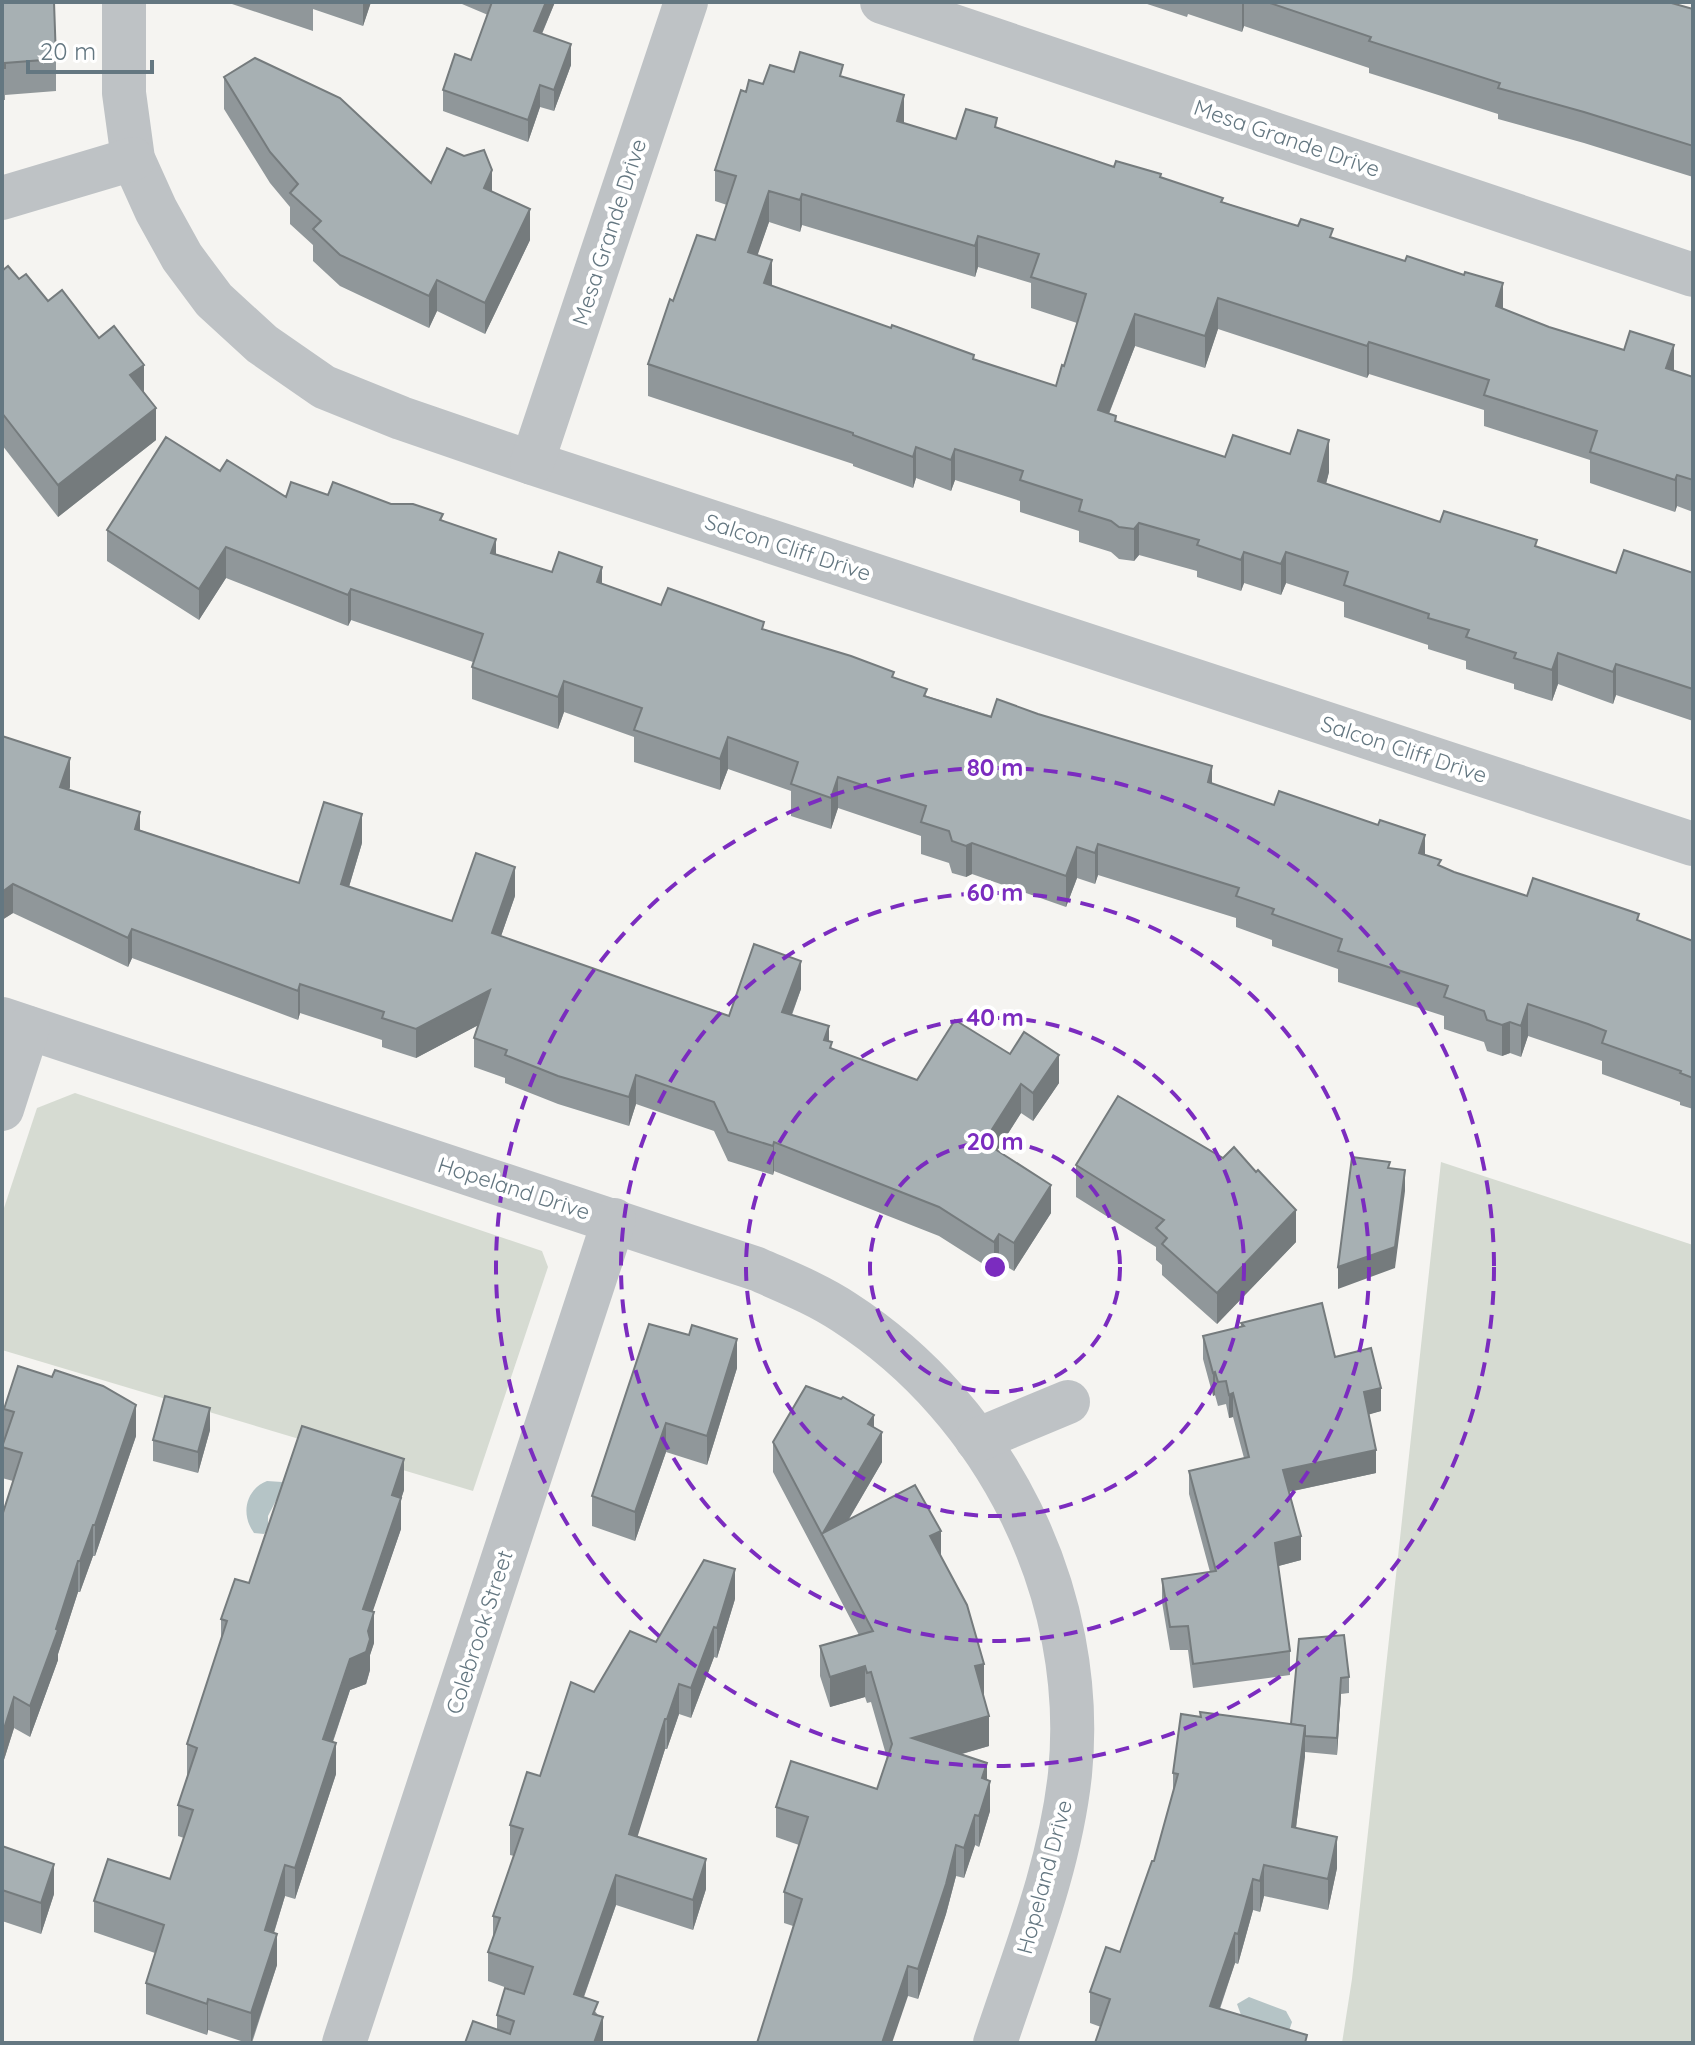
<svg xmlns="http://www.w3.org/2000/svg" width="1695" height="2045" font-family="Quicksand,sans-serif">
	<rect width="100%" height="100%" fill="#f5f4f1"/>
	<g fill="#d6dbd2">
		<path d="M75,1093L542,1251L548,1267L473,1491L2,1350V1214L37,1108Z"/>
		<path d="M1441,1162L1693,1245V2043H1342L1352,1979Z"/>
	</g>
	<g fill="#b5c4c6">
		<path d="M267,1481L282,1482L284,1485L268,1516V1528L264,1534L254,1533C240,1514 246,1489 267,1481Z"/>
		<path d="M1249,1997L1286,2011L1292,2022L1289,2031L1241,2015L1237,2004Z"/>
	</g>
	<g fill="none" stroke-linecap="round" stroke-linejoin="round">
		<g stroke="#bec2c5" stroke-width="44">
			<path d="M124,2V93L133,159L156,210L182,257L214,300L262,344L324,387L401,418L532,463L1693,844"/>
			<path d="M882,2L1693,275"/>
			<path d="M2,198L133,159"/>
			<path d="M532,463L686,2"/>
			<path d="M2,1019L757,1269C786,1282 817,1294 844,1312C996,1410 1088,1594 1070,1774C1060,1867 1024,1955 995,2043"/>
			<path d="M2,1109L28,1028"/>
			<path d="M977,1440L1068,1402"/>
			<path d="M344,2043L614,1220"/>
		</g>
	</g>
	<g fill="#90979a" fill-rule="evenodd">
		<path d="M2,2L56,59V91L5,95V100H2Z"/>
		<path d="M226,2H371L363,26L313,9V31Z"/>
		<path d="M462,2H555L542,34L571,65L554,111L540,107L528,142L443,111V90L471,60L488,15L462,4Z"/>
		<path d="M1141,2H1668L1693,9V177L1584,143L1498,119V114L1369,73V68L1244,26L1242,32L1188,14L1187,17Z"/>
		<path d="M794,72L843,77L904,123L956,139L997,128L1114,167L1161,177L1223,202L1333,238L1503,309L1549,327L1693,377V512L1677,506L1675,512L1590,483V460L1484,426V410L1369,374L1367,378L1218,329L1205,368L1135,346L1109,414L1116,421L1225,457L1329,472L1326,484L1440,522L1537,547L1616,573H1693V721L1616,695L1613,704L1558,684L1552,701L1514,689V684L1466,669V661L1428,649V645L1344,617V602L1286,583L1281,595L1244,583L1241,591L1197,577V571L1139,555L1134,561L1119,559L1111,552L1079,542V531L1020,512V501L955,480L951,491L916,478L913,488L853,466V464L648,396V364L673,301L715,240L727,205L715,201V170L746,92ZM769,222L800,232L802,225L975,277L978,267L1031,283V308L1077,323L1064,366L1056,386L974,359L772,286L757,255Z"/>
		<path d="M224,77L431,183L492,191L530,240L485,334L437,311L429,328L340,286L313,261V245L290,224V207L270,183L224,109Z"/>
		<path d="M2,271L19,279L99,338L144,393L156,440L58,517L2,445Z"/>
		<path d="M220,471L286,497L328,495L391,504L443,520L496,554L552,572L602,584L661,605L764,629L894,678L927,696L1212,784L1425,855L1441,866L1454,872L1527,896L1639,921L1693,941V1109L1680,1105V1102L1602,1074V1061L1528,1036L1521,1057L1510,1053L1502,1056L1487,1051L1484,1042L1444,1029V1016L1338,982V969L1272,946V940L1236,927V918L1098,875L1095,884L1077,878L1066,907L972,874L966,877L952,873L949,863L921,854V836L838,808L831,829L791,816V791L728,769L720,790L634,762V737L564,712L558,729L472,699V667L473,662L351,620L348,626L226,578L199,620L107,561V530Z"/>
		<path d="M2,736L70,787L69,790L140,830L299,883L362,843L349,887L452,921L515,896L501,936L729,1016L801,989L792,1015L829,1041L832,1049L917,1080L1059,1083L1033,1121L1021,1113L997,1151L1051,1213L1014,1271L999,1262L994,1271L939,1236L774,1171L773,1175L728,1161L714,1131L636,1104L629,1126L558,1104L505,1083V1078L474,1067V1038L478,1025L416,1058L382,1047V1040L300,1013L298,1020L132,958L128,967L13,913L2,920Z"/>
		<path d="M1076,1165L1296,1242L1217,1324L1162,1275V1265L1156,1260V1247L1076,1197Z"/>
		<path d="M1241,1323L1335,1357L1381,1411L1369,1414L1376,1473L1289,1492L1301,1560L1278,1566L1290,1651V1675L1193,1688L1188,1650H1170L1162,1602V1579L1210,1572L1189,1494V1471L1244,1458L1233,1417L1229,1418L1226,1404L1218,1406L1215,1395L1213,1396L1203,1359V1336L1241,1327Z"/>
		<path d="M649,1324L737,1368L707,1465L666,1452L635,1541L592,1526V1496Z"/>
		<path d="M4,1409L136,1436L95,1556H93L80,1592H78L58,1654V1660L30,1737L14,1728L2,1766V1516L13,1481L2,1478V1447L5,1440L4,1439Z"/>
		<path d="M874,1427L882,1462L849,1519L941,1557L984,1694H983L989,1746L962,1754L987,1780L990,1811L979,1847L975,1845L964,1878L956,1876L946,1914L918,1999L908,1996L793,1926L784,1923V1892L799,1845L776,1837V1807L877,1789L887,1758L871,1702L867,1703L865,1697L830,1707L820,1676V1646L859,1635L773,1472V1442Z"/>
		<path d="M210,1430L198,1473L153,1461V1440Z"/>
		<path d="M404,1490L401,1499V1529L372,1612L374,1643L370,1655V1670L366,1684L350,1690L333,1742L336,1774L295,1899L285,1896L274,1933L277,1965L252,2043H247L208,2030L207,2035L146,2014V1983L155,1953L94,1932V1901L170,1879L184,1838L178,1836V1805L188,1776L187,1775V1744L221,1640V1619L249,1583Z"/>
		<path d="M735,1599L717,1658L714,1657L691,1718L679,1714L667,1749H665L637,1836L706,1889L693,1930L616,1905L584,1997L598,2015L603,2043H465L497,2029V2015L524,1994L488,1981V1952L493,1937V1916L514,1856L510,1855V1825L594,1692L656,1642Z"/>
		<path d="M1299,1639L1349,1677V1693L1341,1694L1337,1755L1305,1752L1296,1828L1337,1868L1328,1910L1264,1896L1260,1912L1253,1910L1238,1964L1235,1963L1220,2009L1307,2043L1101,2027L1090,2023V1992L1120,1952L1154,1861L1173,1794V1773L1200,1717L1291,1724Z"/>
		<path d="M2,1846L54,1894L41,1934L2,1921Z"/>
	</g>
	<g fill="#757b7d">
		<path d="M363,2H371L363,26Z"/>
		<path d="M546,2H555L534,52V31Z"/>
		<path d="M1242,2H1244V26L1242,32Z"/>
		<path d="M571,44V65L554,111V90Z"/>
		<path d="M540,85V107L528,142V120Z"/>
		<path d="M904,95V127L897,121Z"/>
		<path d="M492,170V201L484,188Z"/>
		<path d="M769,191V222L748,283V252Z"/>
		<path d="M802,194V225L800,232V200Z"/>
		<path d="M530,209V240L485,334V303Z"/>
		<path d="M978,236V267L975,277V246Z"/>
		<path d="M772,260V291L764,283Z"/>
		<path d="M437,280V311L429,328V296Z"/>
		<path d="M1503,283V315L1496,306Z"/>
		<path d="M1218,298V329L1205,368V336Z"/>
		<path d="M1135,314V346L1098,441V410Z"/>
		<path d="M1369,342V374L1367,378V346Z"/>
		<path d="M1674,345V377L1666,368Z"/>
		<path d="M144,365V396L130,375Z"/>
		<path d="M156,408V440L58,517V485Z"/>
		<path d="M1329,440V472L1318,513V481Z"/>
		<path d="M916,447V478L913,488V457Z"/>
		<path d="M955,449V480L951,491V460Z"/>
		<path d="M1677,475V506L1675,512V480Z"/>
		<path d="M1139,523V555L1134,561V529Z"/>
		<path d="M496,539V570L491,553Z"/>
		<path d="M226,547V578L199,620V589Z"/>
		<path d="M1244,552V583L1241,591V560Z"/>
		<path d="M1286,552V583L1281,595V564Z"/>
		<path d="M602,567V598L597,582Z"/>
		<path d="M351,589V620L348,626V595Z"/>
		<path d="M1558,653V684L1552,701V670Z"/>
		<path d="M1616,664V695L1613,704V672Z"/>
		<path d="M564,681V712L558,729V697Z"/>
		<path d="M728,737V769L720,790V759Z"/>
		<path d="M70,758V787L60,816V787Z"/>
		<path d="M1212,766V798L1208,782Z"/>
		<path d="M838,777V808L831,829V798Z"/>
		<path d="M140,812V841L135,829Z"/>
		<path d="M362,814V843L341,913V884Z"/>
		<path d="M1425,835V866L1419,853Z"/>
		<path d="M972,843V874L966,877V846Z"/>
		<path d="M1098,844V875L1095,884V853Z"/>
		<path d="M1077,847V878L1066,907V876Z"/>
		<path d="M515,867V896L492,962V933Z"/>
		<path d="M13,884V913L2,920V892Z"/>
		<path d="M132,929V958L128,967V938Z"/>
		<path d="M801,961V989L782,1040V1012Z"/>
		<path d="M300,984V1013L298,1020V991Z"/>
		<path d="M490,990V1019L416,1058V1029Z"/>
		<path d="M1528,1004V1036L1521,1057V1026Z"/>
		<path d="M1510,1022V1053L1502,1056V1025Z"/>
		<path d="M829,1026V1055L824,1040Z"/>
		<path d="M1059,1055V1083L1033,1121V1093Z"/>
		<path d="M636,1075V1104L629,1126V1097Z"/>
		<path d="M1021,1084V1113L984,1171V1142Z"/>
		<path d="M774,1142V1171L773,1175V1146Z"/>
		<path d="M1405,1170V1191L1395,1268L1338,1289V1267Z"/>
		<path d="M1051,1185V1213L1014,1271V1243Z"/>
		<path d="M1296,1210V1242L1217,1324V1293Z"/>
		<path d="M999,1234V1262L994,1271V1242Z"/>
		<path d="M737,1339V1368L707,1465V1436Z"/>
		<path d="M1215,1372V1395L1213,1396V1373Z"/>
		<path d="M1381,1388V1411L1364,1416V1392Z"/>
		<path d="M1233,1393V1417L1229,1418V1395Z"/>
		<path d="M136,1405V1436L95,1556V1525Z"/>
		<path d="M210,1408V1430L198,1473V1452Z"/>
		<path d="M874,1415V1445L868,1424Z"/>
		<path d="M666,1423V1452L635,1541V1512Z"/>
		<path d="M882,1432V1462L830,1551L823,1533Z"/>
		<path d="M1376,1450V1473L1283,1493V1470Z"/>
		<path d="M404,1459V1490L401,1499V1529L363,1640V1609L392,1495Z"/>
		<path d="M93,1525V1556L80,1592V1561Z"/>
		<path d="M941,1531V1561L930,1536Z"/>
		<path d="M1301,1536V1560L1275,1567V1543Z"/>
		<path d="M78,1561V1592L58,1654V1660L30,1737V1706Z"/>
		<path d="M735,1569V1599L717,1658V1628Z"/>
		<path d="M374,1612V1643L370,1655V1670L366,1684L350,1690L323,1770V1739L350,1659Z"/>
		<path d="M714,1627V1657L691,1718V1688Z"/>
		<path d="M984,1664V1694L975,1697V1666Z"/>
		<path d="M865,1666V1697L830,1707V1677Z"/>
		<path d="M1341,1678V1694L1337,1755V1738Z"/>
		<path d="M679,1684V1714L667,1749V1719Z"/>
		<path d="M14,1697V1728L2,1766V1735Z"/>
		<path d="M989,1716V1746L912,1768V1738Z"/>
		<path d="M665,1719V1749L629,1864V1834Z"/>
		<path d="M1305,1726V1757L1292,1858V1827Z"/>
		<path d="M336,1743V1774L295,1899V1868Z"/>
		<path d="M987,1763V1792L990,1781V1811L979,1847V1816L982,1778Z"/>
		<path d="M975,1815V1845L964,1878V1848Z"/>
		<path d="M1337,1837V1868L1328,1910V1879Z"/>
		<path d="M956,1845V1876L946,1914L918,1999V1969Z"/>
		<path d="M706,1859V1889L693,1930V1900Z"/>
		<path d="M54,1864V1894L41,1934V1903Z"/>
		<path d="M285,1865V1896L265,1961V1930Z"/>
		<path d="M1264,1865V1896L1260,1912V1881Z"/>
		<path d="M616,1875V1905L574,2024V1994Z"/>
		<path d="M1253,1879V1910L1238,1964V1934Z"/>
		<path d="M1235,1933V1963L1210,2036V2006Z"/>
		<path d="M277,1934V1965L251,2043V2013Z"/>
		<path d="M908,1966V1996L892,2043H882Z"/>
		<path d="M208,1999V2030L207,2035V2004Z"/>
		<path d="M603,2017V2043H594Z"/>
	</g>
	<g fill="#a7b0b3" stroke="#757b7d" stroke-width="2" fill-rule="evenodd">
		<path d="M2,2H54L56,59L5,63V68H2Z"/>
		<path d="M492,2H546L534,31L571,44L554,90L540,85L528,120L443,90L455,54L471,60Z"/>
		<path d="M1267,2H1668L1693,9V146L1584,112L1498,88L1500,83L1369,41L1371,37Z"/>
		<path d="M800,52L843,65L840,76L904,95L897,121L956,139L966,109L997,118L995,127L1114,167L1116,161L1161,174L1160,177L1223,198L1221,202L1298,226L1301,219L1333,229L1330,237L1405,261L1407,256L1464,275L1465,272L1503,283L1496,306L1549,327L1624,350L1630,331L1674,345L1666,368L1693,377V480L1677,475L1675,480L1590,452L1597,431L1484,395L1489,380L1369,342L1367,346L1218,298L1205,336L1135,314L1098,410L1116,416L1115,421L1225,457L1233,435L1290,454L1298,430L1329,440L1318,481L1440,522L1444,511L1537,540L1535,546L1616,573L1624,550L1693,573V689L1616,664L1613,672L1558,653L1552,670L1514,658L1516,653L1466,637L1469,630L1428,618L1429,614L1344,585L1348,572L1286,552L1281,564L1244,552L1241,560L1197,545L1199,540L1139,523L1134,529L1119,527L1111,521L1079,511L1082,500L1020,480L1023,471L955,449L951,460L916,447L913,457L853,435V433L648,364L670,299L673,301L697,235L715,240L736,176L715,170L741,90L746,92L749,80L763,84L770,65L794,72ZM769,191L800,200L802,194L975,246L978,236L1039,254L1031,277L1086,294L1064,366L1062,365L1056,386L973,359L974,355L892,325L891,328L764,283L772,260L748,252Z"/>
		<path d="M255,58L340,98L431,183L447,148L464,156L484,150L492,170L484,188L530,209L485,303L437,280L429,296L340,255L313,229L321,221L290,193L298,184L270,152L224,77Z"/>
		<path d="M8,266L19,279L26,274L48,301L62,290L99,338L114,326L144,365L130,375L156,408L58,485L2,413V271Z"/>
		<path d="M166,437L220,471L227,460L286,497L291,482L328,495L333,482L391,504H413L443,514L440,520L496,539L491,553L552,572L559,552L602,567L597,582L661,605L668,588L764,622L762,629L851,656L894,672L892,677L927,689L924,696L991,717L997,699L1038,714L1212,766L1208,782L1274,805L1279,791L1378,825L1380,820L1425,835L1419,853L1441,860L1438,865L1454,872L1527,896L1533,878L1639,914L1637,920L1693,941V1078L1680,1073L1681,1071L1602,1043L1606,1031L1588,1024L1528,1004L1521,1026L1510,1022L1502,1025L1487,1020L1484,1011L1444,997L1448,986L1338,951L1342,939L1272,914L1274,909L1236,896L1239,888L1098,844L1095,853L1077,847L1066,876L972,843L966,846L952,841L949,831L921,822L926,806L838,777L831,798L791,784L798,762L728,737L720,759L634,730L642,708L564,681L558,697L472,667L483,634L351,589L348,595L226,547L199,589L107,530Z"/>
		<path d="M2,736L70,758L60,787L140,812L135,829L299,883L324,802L362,814L341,884L452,921L476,853L515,867L492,933L729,1016L754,944L801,961L782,1012L829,1026L824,1040L832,1042L830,1048L917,1080L955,1020L1010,1054L1024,1032L1059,1055L1033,1093L1021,1084L984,1142L1051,1185L1014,1243L999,1234L994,1242L939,1207L774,1142L773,1146L728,1132L714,1102L636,1075L629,1097L558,1076L505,1055L507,1050L474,1038L490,990L416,1029L382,1018L384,1012L300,984L298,991L132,929L128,938L13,884L2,892Z"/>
		<path d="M1118,1096L1223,1158L1234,1147L1256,1172L1258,1170L1296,1210L1217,1293L1162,1244L1167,1238L1156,1228L1164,1220L1076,1165Z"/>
		<path d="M1352,1157L1390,1162L1388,1168L1405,1170L1395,1247L1338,1267Z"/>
		<path d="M1322,1303L1335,1357L1371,1348L1381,1388L1364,1392L1376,1450L1283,1470L1301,1536L1275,1543L1290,1651L1193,1664L1188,1626L1170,1627L1162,1579L1216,1571L1189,1471L1249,1457L1233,1393L1229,1395L1226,1381L1218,1382L1215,1372L1213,1373L1203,1336L1244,1326L1241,1323Z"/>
		<path d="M649,1324L689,1335L692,1325L737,1339L707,1436L666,1423L635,1512L592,1496Z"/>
		<path d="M18,1366L52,1377L55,1370L103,1386L136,1405L95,1525H93L80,1561H78L56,1629L58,1630L30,1706L14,1697L2,1735V1516L22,1453L2,1447L14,1412L4,1409Z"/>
		<path d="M806,1386L841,1399L843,1397L874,1415L868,1424L882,1432L823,1533L915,1485L941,1531L930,1536L967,1605L984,1664L975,1666L989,1716L912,1738L987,1763L982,1778L990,1781L979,1816L975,1815L964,1848L956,1845L946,1884L918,1969L908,1966L882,2043H757L802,1899L784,1892L808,1817L776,1807L791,1761L877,1789L892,1744L871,1672L867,1673L865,1666L830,1677L820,1646L873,1631L773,1442Z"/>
		<path d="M165,1396L210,1408L198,1452L153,1440Z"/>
		<path d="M302,1426L404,1459L392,1495L401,1498L363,1609L374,1612L368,1631L370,1639L366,1652L350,1659L323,1739L336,1743L295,1868L285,1865L265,1930L277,1934L251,2013L208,1999L207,2004L146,1983L164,1925L94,1901L108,1859L170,1879L193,1810L178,1805L197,1748L187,1744L227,1621L221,1619L235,1579L249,1583Z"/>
		<path d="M704,1560L735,1569L717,1628L714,1627L691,1688L679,1684L667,1719H665L629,1834L706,1859L693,1900L616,1875L574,1994L598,2002L593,2014L603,2017L594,2043H465L473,2021L510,2034L514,2021L497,2015L505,1988L524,1994L533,1967L488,1952L500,1918L493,1916L523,1829L510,1825L527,1772L540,1776L571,1682L594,1692L630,1631L656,1642Z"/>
		<path d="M1344,1635L1349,1677L1341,1678L1337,1738L1305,1736V1726L1291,1724L1299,1639Z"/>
		<path d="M1200,1712L1305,1726L1292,1827L1337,1837L1328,1879L1264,1865L1260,1881L1253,1879L1238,1934L1235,1933L1210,2006L1307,2035L1305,2043H1095L1110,1999L1090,1992L1106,1947L1120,1952L1152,1861H1154L1178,1774L1173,1773L1181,1714L1201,1717Z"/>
		<path d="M2,1846L54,1864L41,1903L2,1890Z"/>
	</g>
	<g fill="none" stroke="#7b2cbf" stroke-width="4" stroke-dasharray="14 10">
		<circle cx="995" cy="1267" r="125"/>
		<circle cx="995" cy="1267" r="249"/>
		<circle cx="995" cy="1267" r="374"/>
		<circle cx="995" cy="1267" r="499"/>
	</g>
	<g text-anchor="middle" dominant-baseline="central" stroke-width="8" stroke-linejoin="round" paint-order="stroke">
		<g font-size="22" fill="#647781" stroke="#fff">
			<text transform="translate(1287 138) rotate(19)">Mesa Grande Drive</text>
			<text transform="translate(609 232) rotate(-72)">Mesa Grande Drive</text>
			<text transform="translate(788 547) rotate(18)">Salcon Cliff Drive</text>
			<text transform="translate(1404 749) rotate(18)">Salcon Cliff Drive</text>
			<text transform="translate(514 1188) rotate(18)">Hopeland Drive</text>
			<text transform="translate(479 1632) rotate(-72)">Colebrook Street</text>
			<text transform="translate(1044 1877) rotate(-75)">Hopeland Drive</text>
		</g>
	</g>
	<circle cx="995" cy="1267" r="12" fill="#7b2cbf" stroke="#fff" stroke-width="4"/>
	<g font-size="24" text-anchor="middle" font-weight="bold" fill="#7b2cbf" stroke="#fff" stroke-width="8" stroke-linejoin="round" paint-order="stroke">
		<text x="995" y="776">80 m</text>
		<text x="995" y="901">60 m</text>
		<text x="995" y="1026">40 m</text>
		<text x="995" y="1150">20 m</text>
	</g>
	<rect width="1695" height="2045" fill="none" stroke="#647781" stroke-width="8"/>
	<path d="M28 60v12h124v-12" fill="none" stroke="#647781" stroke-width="4"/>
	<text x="40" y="60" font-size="24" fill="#647781" stroke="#ffffff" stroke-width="6" paint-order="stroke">20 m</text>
</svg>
